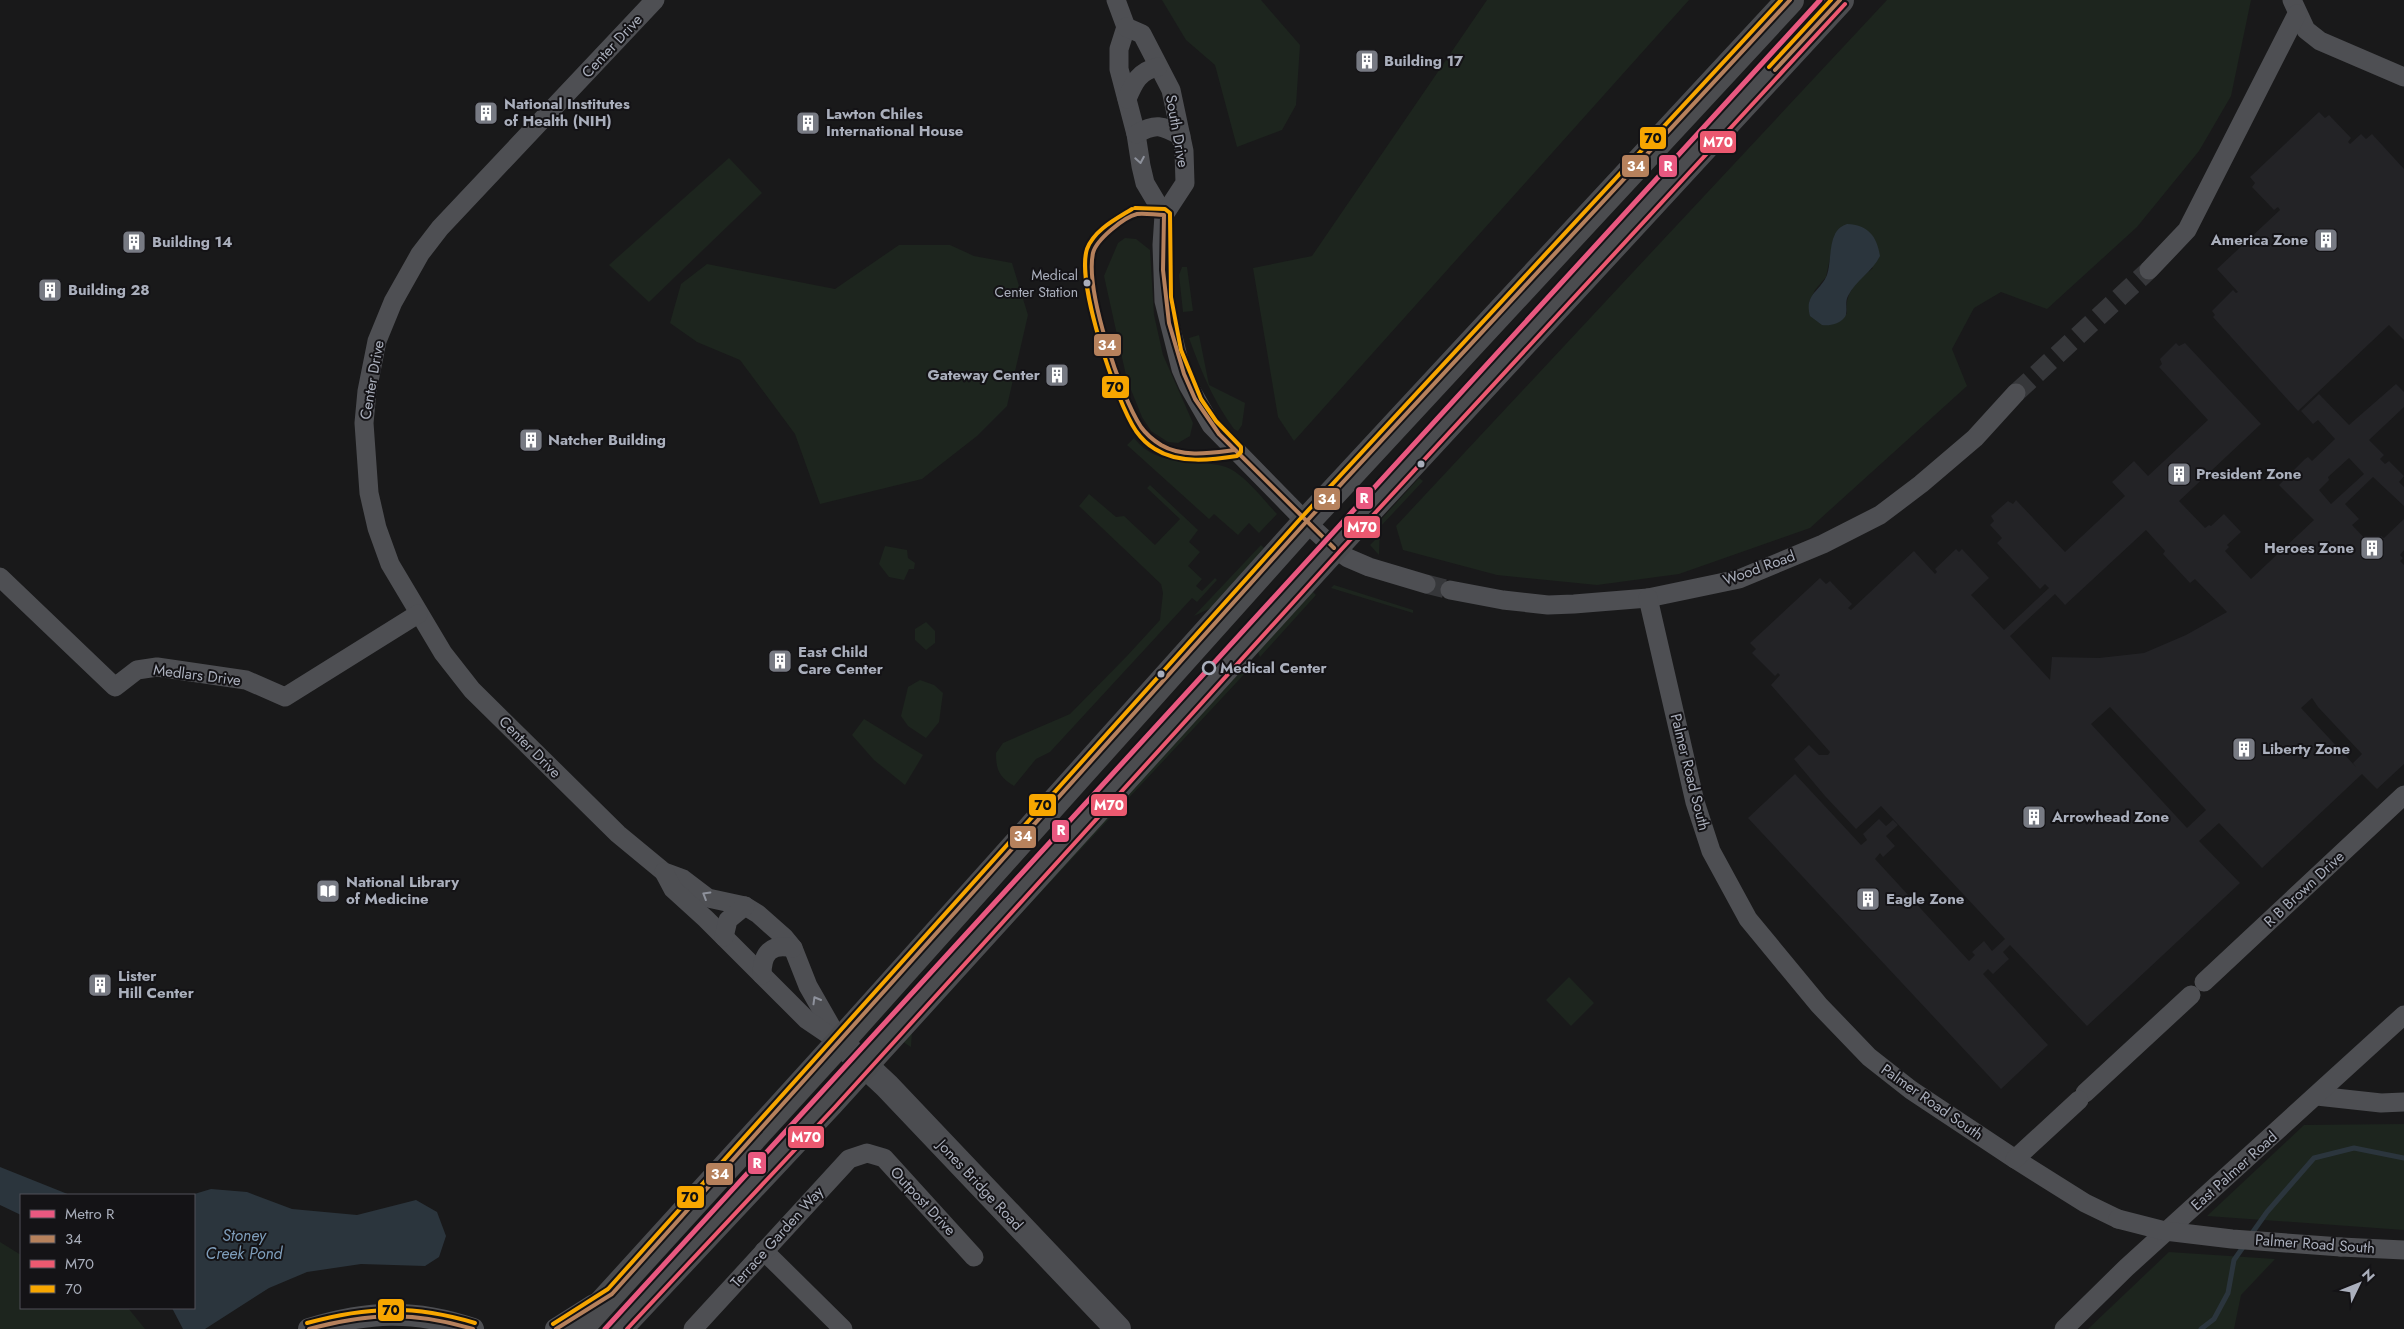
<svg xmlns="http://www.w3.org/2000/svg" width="2404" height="1329" font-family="Jost,sans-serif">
	<rect width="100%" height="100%" fill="#19191a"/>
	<g fill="#232326" fill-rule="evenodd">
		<path d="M2319,112L2325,118L2329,115L2351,138L2348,142L2350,144L2361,134L2366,139L2372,134L2404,169V340L2389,325L2298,411L2213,317L2215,315L2212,311L2233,290L2236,293L2238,292L2217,269L2280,210L2278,207L2274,210L2252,187L2255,183L2250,177Z"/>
		<path d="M2176,343L2179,346L2185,343L2261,424L2179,501L2205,528L2209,525L2211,526L2224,514L2241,532L2227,545L2229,547L2225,551L2251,579L2314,520L2279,485L2305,459L2308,457L2312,461L2335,439L2318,420L2313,424L2301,411L2319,394L2349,425L2396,384L2404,392V407L2369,440L2384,455L2380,459L2385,464L2389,461L2404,476L2399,482L2404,487V506L2373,477L2345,504L2359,519L2352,525L2371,545L2381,536L2384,538L2404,519V550L2400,555L2403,558L2400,561L2404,565V764L2377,789L2362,774L2262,868L2219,823L2199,841L2240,883L2087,1026L2010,945L2003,952L2009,959L1993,974L1988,969L1983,974L2048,1045L2001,1089L1748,818L1795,774L1861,845L1867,840L1863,834L1879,819L1886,826L1893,820L1898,825L1886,836L1895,846L1883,857L1880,853L1875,859L1969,961L1975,955L1972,952L1984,941L1992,951L2005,939L1881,806L1856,829L1825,796L1794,759L1809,745L1819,755H1828L1830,752L1771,685L1780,675L1778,673L1775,676L1752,653L1756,649L1750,643L1820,578L1826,584L1830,581L1852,604L1848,608L1851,610L1914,551L1935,574L1937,572L1935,569L1956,549L1959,552L1962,549L1989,578L1971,595L2004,630L2049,588L2045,584L2040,589L1997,543L2002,538L1990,525L1994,521L1991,516L2008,501L2013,504L2016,500L2065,552L2125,496L2112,482L2134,461L2148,476L2208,420L2159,367L2162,364L2160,359ZM2349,458L2364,474L2331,504L2319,490L2329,480L2328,477ZM2146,530L2165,551L2163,554L2190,583L2195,579L2227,612L2186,635L2144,653L2099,658L2052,657L2050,680L2010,636L2055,594L2065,605ZM2312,698L2318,707L2362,754L2353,763L2356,767L2301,708ZM2110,707L2206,810L2187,828L2091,724Z"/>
	</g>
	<g fill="#1d251e" fill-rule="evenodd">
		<path d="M1162,0H1261L1300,45L1296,105L1282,130L1237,147L1215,65L1186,40Z"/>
		<path d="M1487,0H1689L1294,441L1278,417L1253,268L1312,256Z"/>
		<path d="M1887,0H2251L2231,96L2199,151L2137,227L2047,309L2001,292L1974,308L1952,349L1967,386L1810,528L1679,574L1597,585L1497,575L1403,550L1396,526ZM1835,234L1873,268C1857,281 1844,292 1847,314L1809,302L1815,290L1826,277Z"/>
		<path d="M729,158L762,193L649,302L609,265Z"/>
		<path d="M1125,238L1136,239L1150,250L1154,315L1163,355L1193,423L1190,436L1178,443L1168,442L1151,431L1142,417L1127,380L1104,276L1118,243Z"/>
		<path d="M899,245H950L974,256L1012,263L1028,315L1007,406L977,436L922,479L820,504L795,434L740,360L697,342L670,323L681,284L707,264L835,289Z"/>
		<path d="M1182,267H1187L1193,311L1183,312L1179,275Z"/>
		<path d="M1199,335L1209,385L1245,403L1242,425L1238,431L1234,429C1212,398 1202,373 1189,338Z"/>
		<path d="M1134,438C1158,469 1193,457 1226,467C1243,473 1264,500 1277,514L1259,533L1249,523L1238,535L1214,514L1209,519L1127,445Z"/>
		<path d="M1419,478L1423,481L1380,527L1379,555L1370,545L1375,540L1376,525Z"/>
		<path d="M1150,485L1198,530L1189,542L1200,552L1188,566L1202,579L1196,586L1202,591L1215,578L1217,580L1197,602L1192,598L1050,752L1036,759L1014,786C999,777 996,770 996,753L1003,743L1070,714L1127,656L1160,620L1163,593L1161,584L1079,506L1089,494L1116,517L1124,516L1155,545L1180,519L1147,488Z"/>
		<path d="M1261,545L1266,550L1213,607L1194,616Z"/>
		<path d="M885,546L907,550L908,558L915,563L914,569H909L904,580L889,577L879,564Z"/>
		<path d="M1334,585L1413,610V613L1331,588Z"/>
		<path d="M1312,591L1316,595L1260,657L1257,650Z"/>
		<path d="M926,622L935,631V643L926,650L915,640V629Z"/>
		<path d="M1243,666L1250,668L917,1025L912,1031L911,1047L903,1042L909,1031Z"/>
		<path d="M920,680L934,685L943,693L939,722L926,738L908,726L901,716L908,687Z"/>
		<path d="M864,719L923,755L905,785L874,760L852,735Z"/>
		<path d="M1569,977L1594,1003L1571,1026L1546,1000Z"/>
		<path d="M2404,1124V1230L2207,1216L2304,1125Z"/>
		<path d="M0,1242L21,1255V1308H128L145,1329H0Z"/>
		<path d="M2169,1252L2275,1259L2241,1295L2234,1329H2088Z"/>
	</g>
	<g fill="#2b353d">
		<path d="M1847,224C1868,225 1877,236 1880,256C1872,272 1856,280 1848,296C1844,303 1849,313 1844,318C1839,324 1830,326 1822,325L1810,316C1804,294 1820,292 1827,275C1831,263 1829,246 1835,234C1838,228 1842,226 1847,224Z"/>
		<path d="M0,1167L70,1195H21V1215L0,1205Z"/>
		<path d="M211,1189L247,1192L292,1209L357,1215L416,1200L437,1212L446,1236L439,1257L425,1266L361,1264L307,1272L269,1288L205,1329H183L172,1308H194V1195H191Z"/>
	</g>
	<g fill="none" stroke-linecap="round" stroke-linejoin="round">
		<g stroke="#2b353d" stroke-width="5">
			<path d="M2250,1236L2267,1212L2314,1158L2354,1148L2404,1158"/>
			<path d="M2201,1329L2214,1319L2228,1293L2234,1260L2246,1243"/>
		</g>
		<g stroke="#36373a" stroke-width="19" stroke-dasharray="19 9" stroke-linecap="butt">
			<path d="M2016,393L2149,270"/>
			<path d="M1426,584L1450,590"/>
		</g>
		<g stroke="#4e4f53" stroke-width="19">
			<path d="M655,0L440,228L420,254L393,302L377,341L367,391L364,423L369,493L377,528L390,564L443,653L472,690L618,834L664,872L683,879L708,898L745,906L758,914L784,937L793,948L808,986L840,1042"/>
			<path d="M1116,0L1126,27L1119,49V69L1136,134L1141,166L1145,183L1164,215"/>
			<path d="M2292,0L2306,30L2320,41L2404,77"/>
			<path d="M1126,27L1142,34L1171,90L1184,151L1185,183L1164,215L1162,245L1164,301L1181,369L1188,385L1211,425L1306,522L1334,548L1348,558L1369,567L1426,584"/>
			<path d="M1127,99C1134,82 1139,71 1158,67"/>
			<path d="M1136,134C1156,123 1161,125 1181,136"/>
			<path d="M2149,270L2187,230L2297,14"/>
			<path d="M0,577L115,687L137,670L157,667L246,680L285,697L418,614"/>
			<path d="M1450,590L1503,600L1548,605L1574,604L1648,598L1739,579L1823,544L1880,515L1921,484L1975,438L2016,393"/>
			<path d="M1648,598L1695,802L1711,851L1748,919L1819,1005L1869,1057L1911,1090L2015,1159L2085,1203L2118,1219"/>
			<path d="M664,872L673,889L706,919L807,1020L838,1041"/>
			<path d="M724,937L728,920L745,906"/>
			<path d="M762,975C762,953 771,943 793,948"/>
			<path d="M2204,982L2404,795"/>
			<path d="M2085,1093L2191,995"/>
			<path d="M2317,1096L2381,1103L2404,1102"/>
			<path d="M2015,1159L2079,1100"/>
			<path d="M2341,1247L2404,1250"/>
			<path d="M764,1251L843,1329"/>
			<path d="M693,1329L849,1159L867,1153L884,1158L974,1257"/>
			<path d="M2064,1329L2126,1268L2404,1015"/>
		</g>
		<g stroke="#4e4f53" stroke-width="22">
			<path d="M309,1329C368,1311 414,1309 473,1329"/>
			<path d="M556,1329L594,1305"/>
		</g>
		<path stroke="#4c4d51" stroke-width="26" d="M840,1042L887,1086L1118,1329"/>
		<g stroke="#4b4c4f" stroke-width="28">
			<path d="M579,1329L840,1042L1306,522L1790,0"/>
			<path d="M618,1329L830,1103L1334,548L1840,0"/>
		</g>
		<path stroke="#4e4f53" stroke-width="19" d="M2118,1219L2165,1231L2232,1239L2341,1247"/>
		<g stroke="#141316" stroke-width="8">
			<g id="bus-1">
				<path d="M1775,70L1840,0"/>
				<path d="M1235,450C1211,453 1183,458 1161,445C1153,440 1146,434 1141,427C1120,395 1085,290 1093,253C1096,240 1124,217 1137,214C1146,213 1155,215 1164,215L1163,270L1169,323L1184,374L1195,399L1219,434L1334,548"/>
				<path d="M309,1329C368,1313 414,1311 473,1329"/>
				<path d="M556,1329L612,1294L1306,522L1790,0"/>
			</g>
		</g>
		<g stroke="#141316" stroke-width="8">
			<path id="bus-2" d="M627,1329L835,1107L1339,552L1845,4"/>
		</g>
		<g stroke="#141316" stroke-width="8">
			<g id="bus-3">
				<path d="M1769,67L1831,0"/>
				<path d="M1132,209C1116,219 1094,230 1087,249C1076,283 1116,401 1136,431C1141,438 1148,445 1155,449C1178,464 1212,460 1237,456L1241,452V447L1216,421L1201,399L1181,350L1171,297L1170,213L1165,209L1135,208"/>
				<path d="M307,1323C368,1306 414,1305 475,1323"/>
				<path d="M553,1324L608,1289L1301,518L1781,0"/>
			</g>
		</g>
		<use href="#bus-1" stroke="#b6815c" stroke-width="4"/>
		<use href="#bus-2" stroke="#ec5970" stroke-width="4"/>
		<use href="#bus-3" stroke="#f7a600" stroke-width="4"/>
		<g stroke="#141316" stroke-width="9">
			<path id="metro-1" d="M605,1329L1820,0"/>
		</g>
		<use href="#metro-1" stroke="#e95880" stroke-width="5"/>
	</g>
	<defs><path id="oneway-chevron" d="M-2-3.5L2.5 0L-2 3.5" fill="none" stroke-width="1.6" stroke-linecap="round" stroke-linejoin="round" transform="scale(1.25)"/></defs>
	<g stroke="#8e929c">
		<use href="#oneway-chevron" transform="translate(1140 160) rotate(80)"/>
		<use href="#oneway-chevron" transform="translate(706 895) rotate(-149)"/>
		<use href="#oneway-chevron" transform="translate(816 1000) rotate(-120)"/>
	</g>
	<defs>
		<g id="building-square" transform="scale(1.25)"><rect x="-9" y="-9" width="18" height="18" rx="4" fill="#777a83" stroke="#141316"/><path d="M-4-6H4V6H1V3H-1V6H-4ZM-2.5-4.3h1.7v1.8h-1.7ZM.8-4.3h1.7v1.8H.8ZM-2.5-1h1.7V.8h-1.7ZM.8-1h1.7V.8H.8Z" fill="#fff"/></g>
		<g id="library-square" transform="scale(1.25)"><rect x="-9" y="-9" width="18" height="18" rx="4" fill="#777a83" stroke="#141316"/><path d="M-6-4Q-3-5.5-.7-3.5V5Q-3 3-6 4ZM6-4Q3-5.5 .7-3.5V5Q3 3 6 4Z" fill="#fff"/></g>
	</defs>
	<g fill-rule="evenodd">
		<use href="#building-square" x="1367" y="61"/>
		<use href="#building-square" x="486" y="113"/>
		<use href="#building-square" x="808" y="123"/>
		<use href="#building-square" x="2326" y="240"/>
		<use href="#building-square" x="134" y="242"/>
		<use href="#building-square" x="50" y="290"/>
		<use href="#building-square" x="1057" y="375"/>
		<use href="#building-square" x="531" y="440"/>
		<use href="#building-square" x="2179" y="474"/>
		<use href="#building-square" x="2372" y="548"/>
		<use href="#building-square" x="780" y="661"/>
		<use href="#building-square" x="2244" y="749"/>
		<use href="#building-square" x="2034" y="817"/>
		<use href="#library-square" x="328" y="891"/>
		<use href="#building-square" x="1868" y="899"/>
		<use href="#building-square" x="100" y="985"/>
	</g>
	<g fill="#aaafbc" stroke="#141316" stroke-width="2">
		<circle cx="1087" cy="283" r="4.5"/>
		<circle cx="1421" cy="464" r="4.5"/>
		<circle cx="1161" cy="674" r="4.5"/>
	</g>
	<circle fill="#141316" stroke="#aaafbc" stroke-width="2.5" cx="1209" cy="668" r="6"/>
	<g text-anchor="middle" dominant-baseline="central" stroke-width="4" stroke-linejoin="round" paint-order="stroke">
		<g font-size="14" fill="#aaafbc" stroke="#141316" text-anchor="end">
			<text x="1078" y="275">Medical<tspan x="1078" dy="17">Center Station</tspan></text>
		</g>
		<g font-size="15" fill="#aaafbc" stroke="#141316">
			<text transform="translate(612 46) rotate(-47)">Center Drive</text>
			<text transform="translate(1177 131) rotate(80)">South Drive</text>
			<text transform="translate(372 380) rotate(-80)">Center Drive</text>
			<text transform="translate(1759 568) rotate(-20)">Wood Road</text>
			<text transform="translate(197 675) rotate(7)">Medlars Drive</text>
			<text transform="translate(530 747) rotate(45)">Center Drive</text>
			<text transform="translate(1690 772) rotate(76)">Palmer Road South</text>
			<text transform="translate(2304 889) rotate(-43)">R B Brown Drive</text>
			<text transform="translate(1932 1102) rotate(35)">Palmer Road South</text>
			<text transform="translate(2234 1171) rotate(-42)">East Palmer Road</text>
			<text transform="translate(980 1185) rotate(47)">Jones Bridge Road</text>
			<text transform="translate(923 1201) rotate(47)">Outpost Drive</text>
			<text transform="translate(777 1237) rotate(-48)">Terrace Garden Way</text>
			<text transform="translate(2315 1244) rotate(4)">Palmer Road South</text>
		</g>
		<g font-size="15" font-weight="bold" fill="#aaafbc" stroke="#141316" text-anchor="start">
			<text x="1384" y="61">Building 17</text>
			<text x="504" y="104">National Institutes<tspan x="504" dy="17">of Health (NIH)</tspan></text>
			<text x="826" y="114">Lawton Chiles<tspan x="826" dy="17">International House</tspan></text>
			<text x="2308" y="240" text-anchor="end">America Zone</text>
			<text x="152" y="242">Building 14</text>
			<text x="68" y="290">Building 28</text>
			<text x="1040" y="375" text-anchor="end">Gateway Center</text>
			<text x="548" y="440">Natcher Building</text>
			<text x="2196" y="474">President Zone</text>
			<text x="2354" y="548" text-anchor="end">Heroes Zone</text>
			<text x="798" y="652">East Child<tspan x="798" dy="17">Care Center</tspan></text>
			<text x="2262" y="749">Liberty Zone</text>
			<text x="2052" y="817">Arrowhead Zone</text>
			<text x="346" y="882">National Library<tspan x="346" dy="17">of Medicine</tspan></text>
			<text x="1886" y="899">Eagle Zone</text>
			<text x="118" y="976">Lister<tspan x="118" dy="17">Hill Center</tspan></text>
		</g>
		<g font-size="15" font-weight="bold" fill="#aaafbc" stroke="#141316" text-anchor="start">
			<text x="1220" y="668">Medical Center</text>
		</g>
		<g font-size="16" font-style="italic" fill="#7e9dba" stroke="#141316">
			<text x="244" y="1235">Stoney<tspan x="244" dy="18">Creek Pond</tspan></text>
		</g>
	</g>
	<g stroke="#141316" stroke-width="2">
		<rect x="1639" y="126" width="28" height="24" rx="5" fill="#f7a600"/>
		<rect x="1699" y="130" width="38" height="24" rx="5" fill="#ec5970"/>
		<rect x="1658" y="154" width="20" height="24" rx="5" fill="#e95880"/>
		<rect x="1621" y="154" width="29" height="24" rx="5" fill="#b6815c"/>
		<rect x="1093" y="333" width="29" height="24" rx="5" fill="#b6815c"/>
		<rect x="1101" y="375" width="29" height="24" rx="5" fill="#f7a600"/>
		<rect x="1355" y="486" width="19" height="24" rx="5" fill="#e95880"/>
		<rect x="1313" y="487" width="28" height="24" rx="5" fill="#b6815c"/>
		<rect x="1343" y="515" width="38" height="24" rx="5" fill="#ec5970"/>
		<rect x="1090" y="793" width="38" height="24" rx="5" fill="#ec5970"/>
		<rect x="1028" y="793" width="29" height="24" rx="5" fill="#f7a600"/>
		<rect x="1051" y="819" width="19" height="24" rx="5" fill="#e95880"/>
		<rect x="1009" y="825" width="28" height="24" rx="5" fill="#b6815c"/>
		<rect x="787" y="1125" width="38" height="24" rx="5" fill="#ec5970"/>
		<rect x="747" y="1151" width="20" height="24" rx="5" fill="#e95880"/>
		<rect x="705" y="1162" width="29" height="24" rx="5" fill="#b6815c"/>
		<rect x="676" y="1185" width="29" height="24" rx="5" fill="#f7a600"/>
		<rect x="377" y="1298" width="28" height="24" rx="5" fill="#f7a600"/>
	</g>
	<g font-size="14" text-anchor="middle" font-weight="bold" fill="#fff">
		<text x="1718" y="147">M70</text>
		<text x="1668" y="171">R</text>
		<text x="1636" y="171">34</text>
		<text x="1107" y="350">34</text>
		<text x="1364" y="503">R</text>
		<text x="1327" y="504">34</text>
		<text x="1362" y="532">M70</text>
		<text x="1109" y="810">M70</text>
		<text x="1061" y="835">R</text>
		<text x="1023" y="841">34</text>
		<text x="806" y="1142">M70</text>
		<text x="757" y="1168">R</text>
		<text x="720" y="1179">34</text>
	</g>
	<g font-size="14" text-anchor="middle" font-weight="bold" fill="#111">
		<text x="1653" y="143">70</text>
		<text x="1115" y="392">70</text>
		<text x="1043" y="810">70</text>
		<text x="690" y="1202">70</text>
		<text x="391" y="1315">70</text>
	</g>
	<rect x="20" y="1194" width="175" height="115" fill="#141316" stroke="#505158"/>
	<rect x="30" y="1210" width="25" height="8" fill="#e95880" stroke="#505158"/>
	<text x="65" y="1219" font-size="15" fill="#aaafbc">Metro R</text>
	<rect x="30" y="1235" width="25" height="8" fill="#b6815c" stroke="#505158"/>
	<text x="65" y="1244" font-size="15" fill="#aaafbc">34</text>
	<rect x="30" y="1260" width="25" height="8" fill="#ec5970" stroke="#505158"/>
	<text x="65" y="1269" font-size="15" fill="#aaafbc">M70</text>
	<rect x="30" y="1285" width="25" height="8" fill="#f7a600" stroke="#505158"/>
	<text x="65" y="1294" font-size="15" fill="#aaafbc">70</text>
	<g transform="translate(2359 1284) rotate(47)" stroke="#141316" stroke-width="4" paint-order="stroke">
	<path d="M0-4L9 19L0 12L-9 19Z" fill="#aaafbc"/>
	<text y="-8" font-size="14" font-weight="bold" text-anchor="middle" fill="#aaafbc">N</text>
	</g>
</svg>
